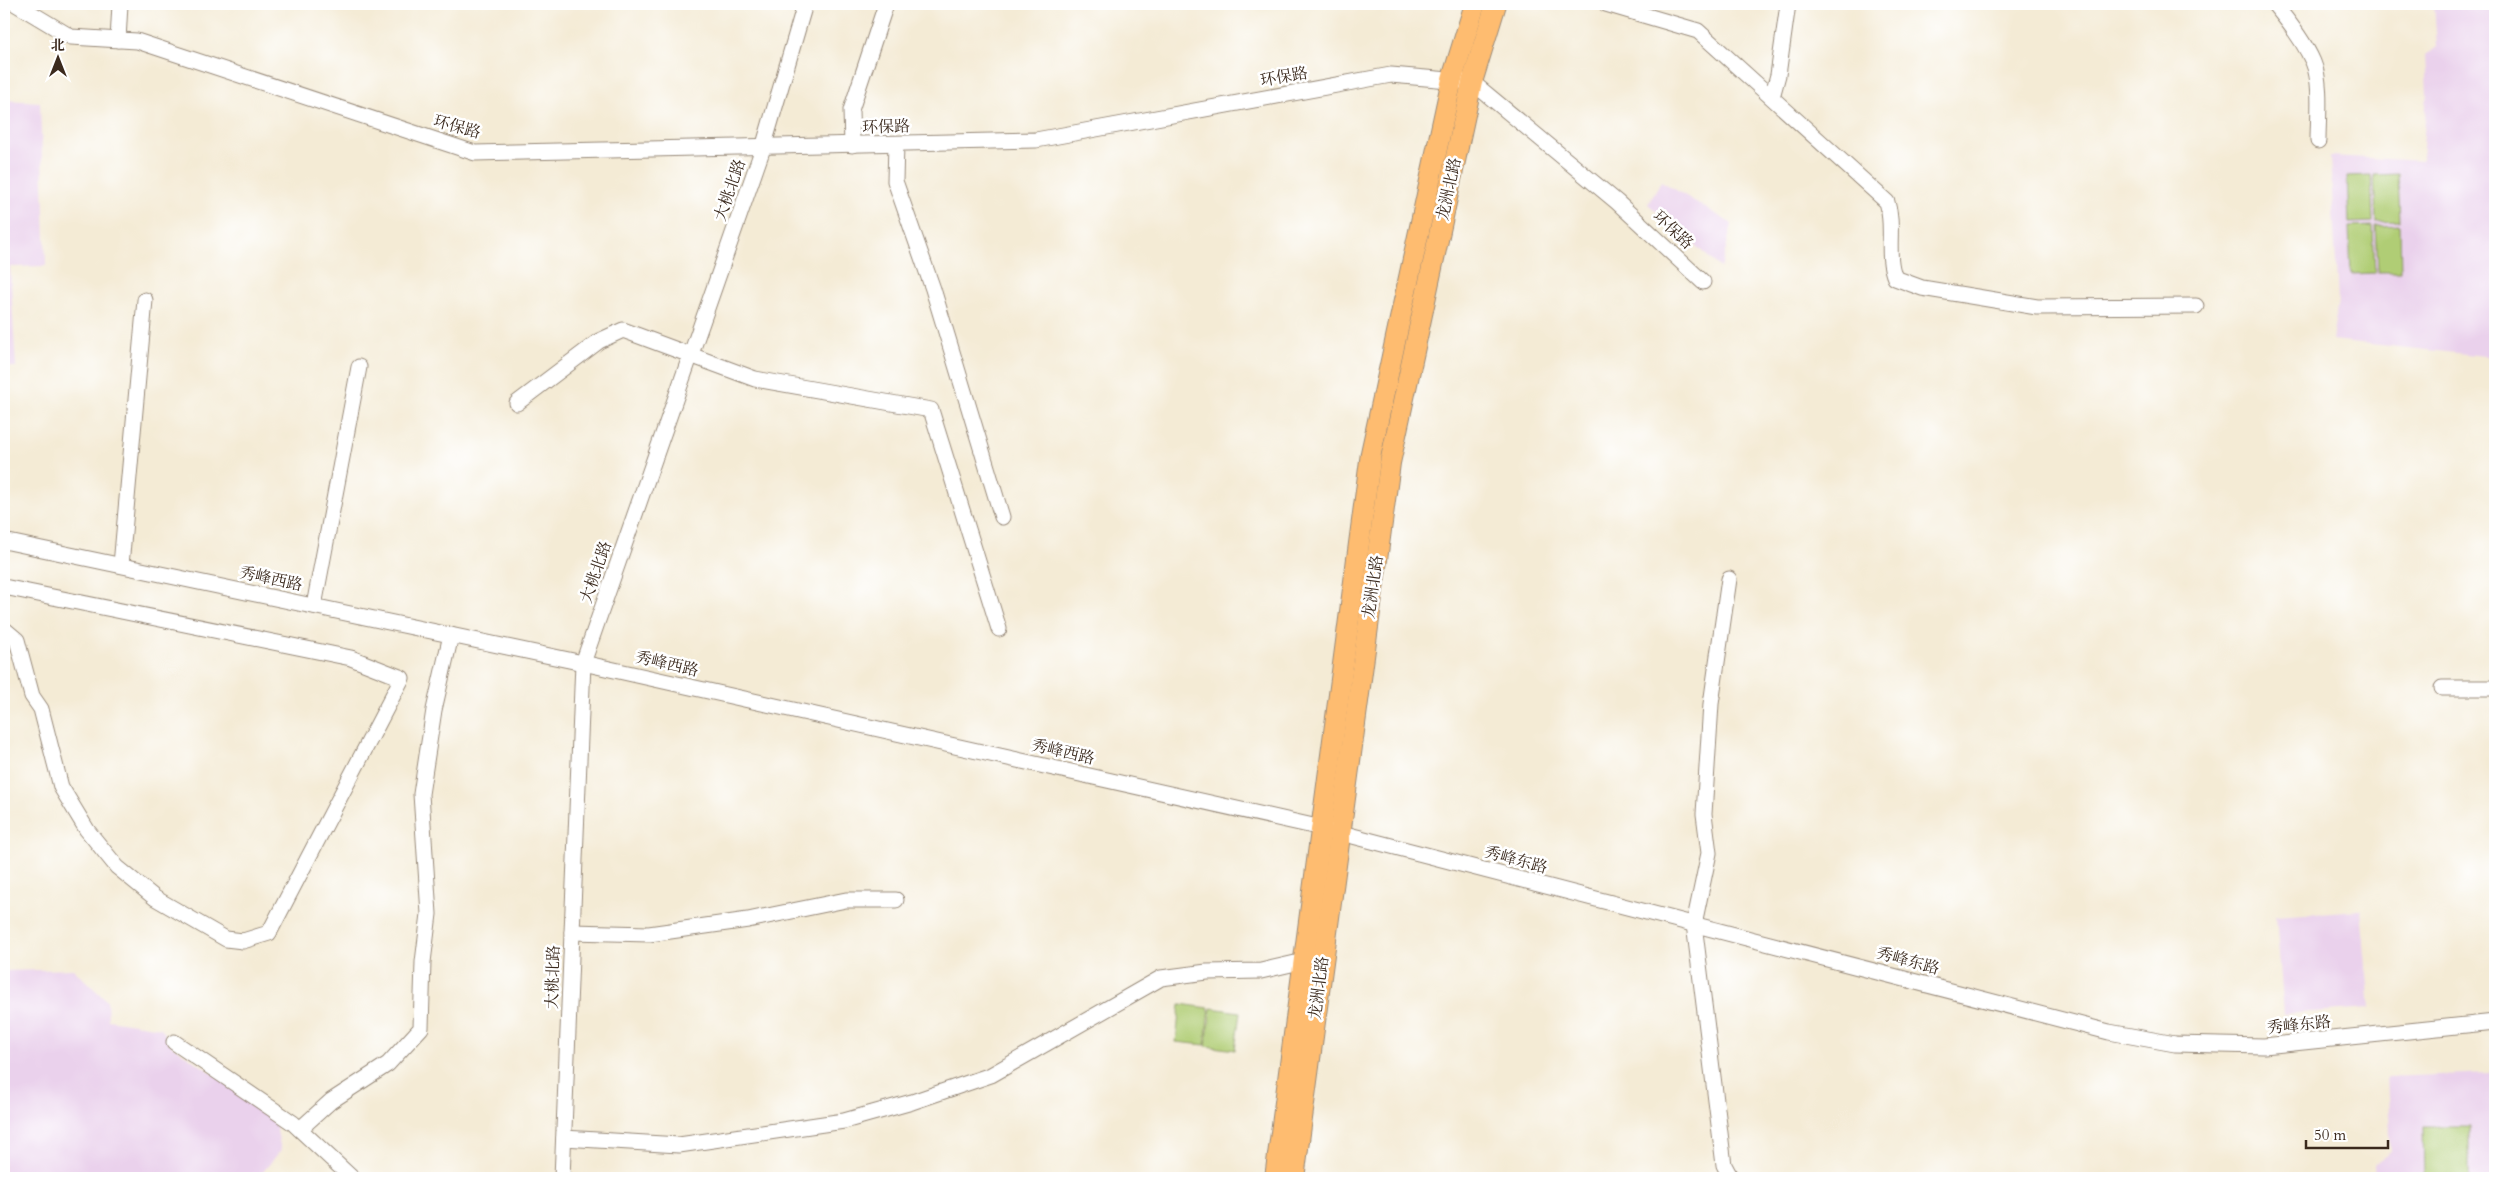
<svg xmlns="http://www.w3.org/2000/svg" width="2499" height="1182" font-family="Cardo,'Noto Serif SC',serif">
	<rect width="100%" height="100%" fill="#fff"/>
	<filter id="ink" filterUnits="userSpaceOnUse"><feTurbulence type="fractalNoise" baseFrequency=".02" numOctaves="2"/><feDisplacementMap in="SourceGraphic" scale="10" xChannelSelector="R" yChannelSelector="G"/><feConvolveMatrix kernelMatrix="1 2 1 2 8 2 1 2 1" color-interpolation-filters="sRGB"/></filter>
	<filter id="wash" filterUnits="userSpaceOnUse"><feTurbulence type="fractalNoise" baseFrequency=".0096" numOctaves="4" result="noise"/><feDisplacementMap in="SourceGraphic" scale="20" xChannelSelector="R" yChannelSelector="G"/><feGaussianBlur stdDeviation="1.12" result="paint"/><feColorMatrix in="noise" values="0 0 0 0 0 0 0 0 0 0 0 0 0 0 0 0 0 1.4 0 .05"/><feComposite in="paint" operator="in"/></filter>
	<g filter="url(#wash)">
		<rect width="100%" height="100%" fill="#f4ebd5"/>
		<g fill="#ead1ec">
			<path d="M2434,4H2495V357L2332,340L2338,300L2330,156L2422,161L2427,93L2425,56L2437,47Z"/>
			<path d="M4,8L7,10L4,100L40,102L46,266L10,267L16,367H4Z"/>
			<path d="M1661,181L1732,224L1721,268L1648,204Z"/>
			<path d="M2361,910L2370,1008L2284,1014L2276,916Z"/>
			<path d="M73,969L107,1001L108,1020L161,1028L171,1045L274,1116L281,1150L258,1178H4V971Z"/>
			<path d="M2491,1039H2495V1178H2376L2375,1163L2391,1152L2387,1077L2491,1073Z"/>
		</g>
		<g fill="#b0cd74" stroke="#767c49">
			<path d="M2398,174L2400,221L2376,222L2374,175Z"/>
			<path d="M2371,175L2373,222L2349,223L2347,176Z"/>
			<path d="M2400,225L2401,272H2378L2376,226Z"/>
			<path d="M2373,226L2375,273L2351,274L2349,227Z"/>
			<path d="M1180,1004L1209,1008L1205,1045L1176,1042Z"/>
			<path d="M1211,1008L1240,1012L1235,1050L1206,1046Z"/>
			<path d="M2423,1127H2469V1178H2424Z"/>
		</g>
	</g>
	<g filter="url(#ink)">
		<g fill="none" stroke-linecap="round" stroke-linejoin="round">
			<g stroke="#988a7a" stroke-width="17">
				<g id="minor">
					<path d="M16,4L71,37L137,41L475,153L1036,140L1391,75L1472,82L1617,202L1703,282"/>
					<path d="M1606,4L1698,31L1887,202C1895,227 1885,255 1895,278L1922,288L2037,307L2196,306"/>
					<path d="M2274,4C2289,22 2304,41 2313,62C2322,83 2318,118 2318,141"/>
					<path d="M118,40L120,4"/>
					<path d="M1772,97L1778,75L1788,4"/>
					<path d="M896,144L895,181L933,289L1002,517"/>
					<path d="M852,145L851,110L886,4"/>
					<path d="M517,403L599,341L623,330L755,379L931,410L999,629"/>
					<path d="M4,541L583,663L1322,828L2109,1032L2175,1044L2264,1046L2495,1022"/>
					<path d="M121,565L145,300"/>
					<path d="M1729,579L1711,704L1704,814L1709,853L1694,924L1724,1165L1731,1178"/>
					<path d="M4,587L351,658L402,678L269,933L243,941L226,939L155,898L117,867L87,830L61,787L41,709L32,696L17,640L4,629"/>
					<path d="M314,606L359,367"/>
					<path d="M2442,688H2495"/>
					<path d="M572,932L649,934L748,920L846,900H896"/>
					<path d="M174,1042L293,1123L352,1178"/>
					<path d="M300,1129L331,1101L388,1064L421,1028L423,962L429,914L421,794L434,710L451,635"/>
					<path d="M564,1138L679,1145L844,1121L912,1102L991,1075L1161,978L1207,972L1261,971L1304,961"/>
					<path d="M562,1178L583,663L763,148L805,4"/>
				</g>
			</g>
			<g stroke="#988a7a" stroke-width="22">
				<g id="major">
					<path d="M1275,1178L1371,453L1452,79L1475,4"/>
					<path d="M1294,1178L1390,463L1472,82L1496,4"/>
				</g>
			</g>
			<use href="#minor" stroke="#fff" stroke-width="15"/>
			<use href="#major" stroke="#febc70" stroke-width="20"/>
		</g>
	</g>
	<g text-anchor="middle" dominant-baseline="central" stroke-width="5" stroke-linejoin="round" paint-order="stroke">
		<g font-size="16" fill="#3b2a1e" stroke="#fff">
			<text transform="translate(1284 77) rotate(-10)">环保路</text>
			<text transform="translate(457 127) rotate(15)">环保路</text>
			<text transform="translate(886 127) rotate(-2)">环保路</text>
			<text transform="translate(1449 189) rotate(-78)">龙洲北路</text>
			<text transform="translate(730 190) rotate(-71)">大桃北路</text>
			<text transform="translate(1673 230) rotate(43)">环保路</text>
			<text transform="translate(596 572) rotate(-71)">大桃北路</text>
			<text transform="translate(271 579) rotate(12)">秀峰西路</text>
			<text transform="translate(1373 587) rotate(-82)">龙洲北路</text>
			<text transform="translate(667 664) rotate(13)">秀峰西路</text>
			<text transform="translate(1063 752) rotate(13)">秀峰西路</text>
			<text transform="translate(1516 860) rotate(15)">秀峰东路</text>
			<text transform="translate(1908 961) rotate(15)">秀峰东路</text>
			<text transform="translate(553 977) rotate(-88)">大桃北路</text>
			<text transform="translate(1319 988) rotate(-83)">龙洲北路</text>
			<text transform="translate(2299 1025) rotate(-6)">秀峰东路</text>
		</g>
	</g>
	<rect width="2499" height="1182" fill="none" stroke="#fff" stroke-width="20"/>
	<g transform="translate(58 58)" stroke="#ffffff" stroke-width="4" paint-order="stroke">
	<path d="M0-4L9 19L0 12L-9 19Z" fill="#3b2a1e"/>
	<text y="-8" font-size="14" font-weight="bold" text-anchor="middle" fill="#3b2a1e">北</text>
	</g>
	<path d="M2306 1140v8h82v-8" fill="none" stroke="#3b2a1e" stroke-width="2.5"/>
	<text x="2314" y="1140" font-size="15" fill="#3b2a1e" stroke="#ffffff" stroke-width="4" paint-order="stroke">50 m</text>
</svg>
